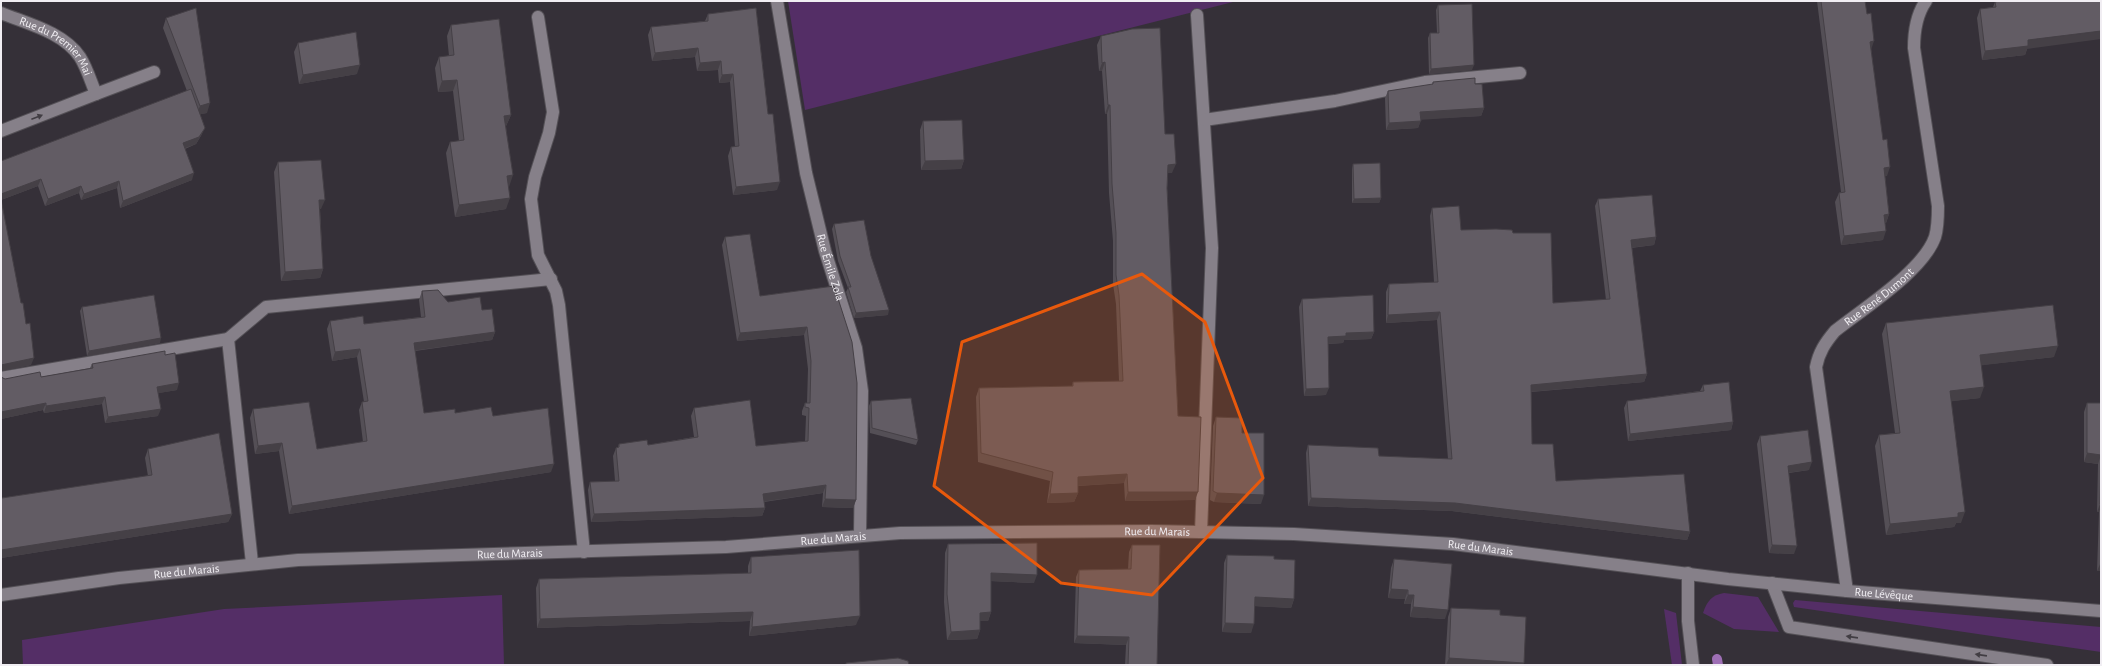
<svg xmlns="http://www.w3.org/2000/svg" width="2102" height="666" font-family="'Alegreya Sans',sans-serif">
	<rect width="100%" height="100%" fill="#353038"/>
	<g fill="#542e66">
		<path d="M788,1H1237L805,110Z"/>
		<path d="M1724,593L1758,597L1779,632L1734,629L1703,613C1707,601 1712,595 1724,593Z"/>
		<path d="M502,595L504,665H23L22,640L224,609Z"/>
		<path d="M1795,600L2101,627V652L1794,607L1793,603Z"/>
		<path d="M1664,609L1676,613L1682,665H1672Z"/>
	</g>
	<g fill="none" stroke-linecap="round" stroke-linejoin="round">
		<path stroke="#9e6fb5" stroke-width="10" d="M1717,659L1718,665"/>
		<g stroke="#545056" stroke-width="14">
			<g id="minor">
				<path id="s1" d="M777,1L806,173L825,251L856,348L862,391L860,535"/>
				<path id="s2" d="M1,13C28,24 63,32 80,57C87,68 91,82 96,94L1,131"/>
				<path d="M1197,15L1212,248L1201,532"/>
				<path d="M538,17L553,112L549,133L535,177L531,199L538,255L556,291L559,305L584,552"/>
				<path d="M96,94L154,72"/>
				<path d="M1204,120L1335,101L1425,82L1520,73"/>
				<path d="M1,378L228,339"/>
				<path d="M252,563L228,339L266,307L551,279"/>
				<path d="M1688,573V621L1693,665"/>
				<path d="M1772,583L1789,627L2047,665"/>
				<path id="s3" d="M1847,591L1816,367C1819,352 1825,343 1835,331C1864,308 1923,271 1935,237C1938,227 1938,216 1938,206L1914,48C1914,31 1916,15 1926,1"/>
				<path id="s4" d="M1,595L119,578L298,560L726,547L900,533L1151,531L1294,534L1453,544L1728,579L1847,591L2101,611"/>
			</g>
		</g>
		<use href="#minor" stroke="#868089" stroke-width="12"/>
	</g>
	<g fill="#544f56">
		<path d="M1817,1H1865L1887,176H1885L1889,214L1886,223H1885L1883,240L1841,245L1835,202L1839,193L1841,192Z"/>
		<path d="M1995,2L2027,49L2025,55L1982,60L1977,18L1980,9L1993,7Z"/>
		<path d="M1438,5L1472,70L1429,74L1428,38L1430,33H1437L1436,10Z"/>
		<path d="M756,8L777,190L733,195L728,156L731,147H735L730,82L719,83L718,70L697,71L695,57L652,61L648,35L651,27L705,21L708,14Z"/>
		<path d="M166,18L207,113L200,114L202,134L196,144L185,149L192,180L120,208L117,188L81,200L79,193L45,206L38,186L1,200L31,365L1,371V161L187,91L163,28Z"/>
		<path d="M451,25L511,115L506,126L509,187H508L506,209L455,217L446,153L450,142L459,141L453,91L438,92L435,68L439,57L449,56L447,36Z"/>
		<path d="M1101,36L1165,134L1172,173H1168L1167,188L1178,416L1195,500L1125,501L1124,483L1078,486V493L1074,502L1047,503L1050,481L978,462L976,397L979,388L1072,386L1073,382L1119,381L1116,304L1113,284V241L1109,193L1107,114H1105L1102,71H1099L1097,45Z"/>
		<path d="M298,43L357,74L299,84L294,52Z"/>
		<path d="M1433,82L1475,84L1484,108L1481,116L1421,119L1418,128L1386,130L1385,98L1388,91L1432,85Z"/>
		<path d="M923,121L964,160L961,169L921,170L920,130Z"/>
		<path d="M278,162L321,209H320L323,269L320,278L281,281L274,172Z"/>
		<path d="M1353,164L1381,198L1379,203H1352V169Z"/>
		<path d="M1598,199L1656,237L1654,245L1631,248L1647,374L1644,382L1531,392L1532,444L1556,481L1690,532L1687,540L1452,511L1308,506L1306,453L1308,445L1379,456L1448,459L1437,320L1386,323V292L1389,284L1434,282L1430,216L1432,208L1461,230L1513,233L1553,303L1606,300L1595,206Z"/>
		<path d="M834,224L871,256L888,315L854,318L846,292L848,288L838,261L832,229Z"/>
		<path d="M725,237L760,296L834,286L856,500L853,508L822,507L823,493L764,502L765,508L762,516L591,522L588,490L590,482L615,481L613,456L616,448L618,447L619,444L648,445L694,437L691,416L694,408L756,446L805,441L806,416L802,415V411L805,403H807L808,369L804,335L737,341L722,245Z"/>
		<path d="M422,291L448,302L482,310L495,332L492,340L415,351L424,413H455L493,416L551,472L289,514L279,451L255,454L250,418L253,409L317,449L363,442L359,410L362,402H364L357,357L332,361L327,329L330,321L364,324L421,317L419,300Z"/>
		<path d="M1302,299L1374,332L1371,339L1344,340L1343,343L1328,344L1326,395L1304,396L1299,307Z"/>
		<path d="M82,307L160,343L87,356L80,311Z"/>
		<path d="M1886,323L2054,357L1981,365L1980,398L1951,401L1961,523H1956L1954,527L1886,535L1875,446L1879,435L1895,433L1882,334Z"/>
		<path d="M165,355L177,390L158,393V416L105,423L102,404L44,413L43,410L1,419V377L5,379L41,377L90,368L92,364Z"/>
		<path d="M1703,385L1733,422L1731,430L1628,441L1624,408L1627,401L1700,391Z"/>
		<path d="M871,401L918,440L916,445L870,433L869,406Z"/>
		<path d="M2087,403H2101V571H2097L2099,512H2097L2098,464L2084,462V412Z"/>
		<path d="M1216,417L1242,433L1261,504L1214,502L1210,500L1213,426Z"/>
		<path d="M1760,436L1809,470L1789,473L1794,554L1769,553L1757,444Z"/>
		<path d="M148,449L232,514L228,522L1,558V495L2,498L148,476L145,458Z"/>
		<path d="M948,544L1034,583L991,581V612L988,621H980V630L977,639L947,640L944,602L945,553Z"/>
		<path d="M1132,545L1157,665H1125L1126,645L1074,643L1076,577L1079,570L1128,569L1129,552Z"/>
		<path d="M1227,555L1274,559L1294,599L1291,608L1255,606L1251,633L1222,632L1224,563Z"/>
		<path d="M751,557L856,625L749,636L750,621L537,628L536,588L539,579L748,573V566Z"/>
		<path d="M1394,559L1445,619L1410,617L1411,604H1404L1405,599L1388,598L1391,568Z"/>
		<path d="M1451,608L1500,615L1523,665H1445L1448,617Z"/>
	</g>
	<g fill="#454046">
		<path d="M2101,31V39L2027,49L2025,55L1982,60L1985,51L2028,40Z"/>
		<path d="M1874,41L1871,50L1866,51L1870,42Z"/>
		<path d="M698,48L695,57L652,61L655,53Z"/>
		<path d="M721,61L718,70L697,71L700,63Z"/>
		<path d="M1105,62L1102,71H1099L1102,63Z"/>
		<path d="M360,65L357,74L299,84L303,75Z"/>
		<path d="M1474,65L1472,70L1429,74L1431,69Z"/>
		<path d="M733,74L730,82L719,83L722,75Z"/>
		<path d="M457,80L453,91L438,92L442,81Z"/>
		<path d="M210,103L207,113L196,115L200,106Z"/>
		<path d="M1108,105H1110L1107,114H1105Z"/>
		<path d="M1484,108L1481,116L1418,120L1420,112Z"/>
		<path d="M511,115L506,126L500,127L504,116Z"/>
		<path d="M1421,121L1418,128L1386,130L1389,123Z"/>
		<path d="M205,128L202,134L196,144L180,150L183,143Z"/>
		<path d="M964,160L961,169L921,170L925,161Z"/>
		<path d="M1176,164L1172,173H1165L1168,165Z"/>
		<path d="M1890,167L1887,176L1881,177L1884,168Z"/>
		<path d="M194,173L192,180L120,208L123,201Z"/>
		<path d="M513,175L509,187L503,188L507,176Z"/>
		<path d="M41,179L38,186L1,200V194Z"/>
		<path d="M119,181L117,188L81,200L84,194Z"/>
		<path d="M780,182L777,190L733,195L736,187Z"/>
		<path d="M81,186L79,193L45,206L48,199Z"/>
		<path d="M510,198L506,209L455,217L459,205Z"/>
		<path d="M1381,198L1379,203H1352L1354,199Z"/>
		<path d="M319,200H325L321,209L316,210Z"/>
		<path d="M1889,214L1886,223L1880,224L1884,215Z"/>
		<path d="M1886,231L1883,240L1841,245L1844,236Z"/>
		<path d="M1656,237L1654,245L1628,248L1631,240Z"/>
		<path d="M323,269L320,278L281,281L285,272Z"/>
		<path d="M889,310L888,315L854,318L856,313Z"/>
		<path d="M1440,312L1437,320L1386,323L1388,315Z"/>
		<path d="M807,327L804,335L737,341L740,333Z"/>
		<path d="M495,332L492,340L411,351L414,343Z"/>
		<path d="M1374,332L1371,339L1344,340L1343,343L1325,344L1328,337L1346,333Z"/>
		<path d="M161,338L160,343L87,356L89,351Z"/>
		<path d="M2058,346L2054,357L1976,366L1980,355Z"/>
		<path d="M360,349L357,357L332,361L335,352Z"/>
		<path d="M34,358L31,365L1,371V365Z"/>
		<path d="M1647,374L1644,382L1528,392L1531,385Z"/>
		<path d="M179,383L177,390L154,394L157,387Z"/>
		<path d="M1984,387L1980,398L1946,402L1950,391Z"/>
		<path d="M1329,388L1326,395L1304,396L1306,389Z"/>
		<path d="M105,397L102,404L44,413L46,406Z"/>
		<path d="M46,403L43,410L1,419V412Z"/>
		<path d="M161,409L158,416L105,423L108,417Z"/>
		<path d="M1733,422L1731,430L1628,441L1630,434Z"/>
		<path d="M282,443L279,451L255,454L258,446Z"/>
		<path d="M2087,453L2101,455L2098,464L2084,462Z"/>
		<path d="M1812,462L1809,470L1786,473L1788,466Z"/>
		<path d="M554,464L551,472L289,514L292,506Z"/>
		<path d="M1127,474L1124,483L1074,486L1078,477Z"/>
		<path d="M826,485L823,493L760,502L763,494Z"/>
		<path d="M1128,492H1198L1195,500L1125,501Z"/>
		<path d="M1078,493L1074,502L1047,503L1050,494Z"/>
		<path d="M1217,493L1264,495L1261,504L1214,502Z"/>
		<path d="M1311,498L1455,503L1690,532L1687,540L1452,511L1308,506Z"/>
		<path d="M825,499L856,500L853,508L822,507Z"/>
		<path d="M2100,504H2101V507L2099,512H2097Z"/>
		<path d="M765,508L762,516L591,522L594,514Z"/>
		<path d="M1965,512L1961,523H1956L1954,527L1886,535L1890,524Z"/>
		<path d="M232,514L228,522L1,558V550Z"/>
		<path d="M1772,545L1797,546L1794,554L1769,553Z"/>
		<path d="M2101,562V571H2097Z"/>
		<path d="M991,573L1037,575L1034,583L988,581Z"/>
		<path d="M1391,589L1408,590L1405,599L1388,598Z"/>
		<path d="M1408,595H1414L1411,604H1404Z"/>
		<path d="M1255,597L1294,599L1291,608L1252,606Z"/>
		<path d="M1413,607L1448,610L1445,619L1410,617Z"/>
		<path d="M753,612L750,621L537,628L540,619Z"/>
		<path d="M991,612L988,621H977L980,613Z"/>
		<path d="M860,616L856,625L749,636L752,627Z"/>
		<path d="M1225,623L1254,624L1251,633L1222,632Z"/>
		<path d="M980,630L977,639L947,640L951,632Z"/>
		<path d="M1077,636L1129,637L1126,645L1074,643Z"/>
		<path d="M1449,658L1524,663L1523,665H1446Z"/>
	</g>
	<g fill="#625c64" stroke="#454046">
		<path d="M1821,1H1865L1867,14L1871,13L1874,41L1870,42L1883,140L1887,139L1890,167L1884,168L1889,214L1884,215L1886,231L1844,236L1839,193L1845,192Z"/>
		<path d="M2000,1H2101V31L2028,40V46L1985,51L1980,9L1996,7L1995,2Z"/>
		<path d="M1472,4L1474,65L1431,69L1430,33H1439L1438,5Z"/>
		<path d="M196,8L210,103L200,106L166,18Z"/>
		<path d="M756,8L768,114H773L780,182L736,187L731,147L739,146L733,74L722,75L721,61L700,63L698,48L655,53L651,27L708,21V14Z"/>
		<path d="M499,19L511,115L504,116L513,175L507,176L510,198L459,205L450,142L464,140L457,80L442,81L439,57L454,55L451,25Z"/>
		<path d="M1160,28L1165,134H1174L1176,164L1168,165L1167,188L1178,416L1201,417L1198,492H1128L1127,474L1078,477V493L1050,494L1053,472L981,453L979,388L1073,386V382L1123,381L1119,295L1116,275V233L1112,184L1110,105H1108L1105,62L1102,63L1101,36L1132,29Z"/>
		<path d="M356,32L360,65L303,75L298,43Z"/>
		<path d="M1475,78V84H1482L1484,108L1420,112L1421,121L1389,123L1388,91L1433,84V82Z"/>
		<path d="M191,89L205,128L199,137L183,143L194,173L123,201L119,181L84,194L81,186L48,199L41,179L1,194V161Z"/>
		<path d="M962,120L964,160L925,161L923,121Z"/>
		<path d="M321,160L325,200H319L323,269L285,272L278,162Z"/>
		<path d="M1380,163L1381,198L1354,199L1353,164Z"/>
		<path d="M1652,195L1656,237L1631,240L1647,374L1531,385L1532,444H1553L1556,481L1684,474L1690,532L1455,503L1311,498L1308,445L1378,448L1379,456L1452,459L1440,312L1388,315L1389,284L1438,282L1432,208L1459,206L1461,230L1496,229L1512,230L1513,233H1551L1553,303L1610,299L1598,199Z"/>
		<path d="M1,199L21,303H23L26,324L30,323L34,358L1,365Z"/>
		<path d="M864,220L871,256L889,310L856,313L848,287H851L840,256L834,224Z"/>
		<path d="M750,234L760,296L834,286L852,342L857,383L856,500L825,499L826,485L763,494L765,508L594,514L590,482L619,481L616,448L619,447V444L647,440L648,445L698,437L694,408L750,400L756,446L808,441L809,408L805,407V403H810L811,361L807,327L740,333L725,237Z"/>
		<path d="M438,290L448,302L480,297L482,310L492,309L495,332L414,343L424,413L455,409V413L491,407L493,416L548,408L554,464L292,506L282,443L258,446L253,409L309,402L317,449L367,441L362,402L368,401L360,349L335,352L330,321L363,316L364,324L425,317L422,291Z"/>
		<path d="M154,295L161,338L89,351L82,307Z"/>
		<path d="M1373,295L1374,332L1346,333V336L1328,337L1329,388L1306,389L1302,299Z"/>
		<path d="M2053,305L2058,346L1980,355L1984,387L1950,391L1965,512L1958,513V517L1890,524L1879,435L1900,433L1886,323Z"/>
		<path d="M165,351V355L175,353L179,383L157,387L161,409L108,417L105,397L46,406V403L1,412V377L5,379L40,372L41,377L93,368L92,364Z"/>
		<path d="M1729,382L1733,422L1630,434L1627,401L1704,391L1703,385Z"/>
		<path d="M911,398L918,440L872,428L871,401Z"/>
		<path d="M2087,403H2101V455L2087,453Z"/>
		<path d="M1216,417L1242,418V433H1264V495L1217,493L1213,491Z"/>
		<path d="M1808,430L1812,462L1788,466L1797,546L1772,545L1760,436Z"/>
		<path d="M219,433L232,514L1,550V495L2,498L152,475L148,449Z"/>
		<path d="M2101,462V504H2100Z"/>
		<path d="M1037,543V575L991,573V612L980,613V630L951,632L947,594L948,544Z"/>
		<path d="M1132,545H1160L1157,665H1128L1129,637L1077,636L1079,570L1131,569Z"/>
		<path d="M859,550L860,616L752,627L753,612L540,619L539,579L751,573V557Z"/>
		<path d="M1227,555L1274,556V559L1295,560L1294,599L1255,597L1254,624L1225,623Z"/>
		<path d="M1394,559L1452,564L1448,610L1413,607L1414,595H1408V590L1391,589Z"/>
		<path d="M1451,608L1500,610V615L1526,617L1524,663L1449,658Z"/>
		<path d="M898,658L908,661L909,665H846V663Z"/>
	</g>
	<defs><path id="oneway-solid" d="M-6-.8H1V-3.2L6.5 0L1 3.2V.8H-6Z"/></defs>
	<g fill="#413d43">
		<use href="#oneway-solid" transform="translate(37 117) rotate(-21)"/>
		<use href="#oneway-solid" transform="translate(1852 637) rotate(-172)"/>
		<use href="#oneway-solid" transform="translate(1981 655) rotate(-172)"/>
	</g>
	<path fill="#e8590c" fill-opacity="0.2" stroke="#e8590c" stroke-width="3" stroke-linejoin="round" d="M1142,274L1205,322L1263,478L1152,595L1061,583L934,486L962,342Z"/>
	<g text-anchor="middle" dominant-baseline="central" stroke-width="3" stroke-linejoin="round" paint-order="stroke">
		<g font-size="12" fill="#f1eef3" stroke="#1c191d">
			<text stroke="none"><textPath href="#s2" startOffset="66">Rue du Premier Mai</textPath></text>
			<text stroke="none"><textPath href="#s1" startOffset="272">Rue Émile Zola</textPath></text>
			<text stroke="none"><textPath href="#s3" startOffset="323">Rue René Dumont</textPath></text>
			<text stroke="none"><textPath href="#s4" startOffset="1159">Rue du Marais</textPath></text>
			<text stroke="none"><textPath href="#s4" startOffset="835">Rue du Marais</textPath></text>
			<text stroke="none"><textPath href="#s4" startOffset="1483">Rue du Marais</textPath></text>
			<text stroke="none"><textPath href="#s4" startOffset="511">Rue du Marais</textPath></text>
			<text stroke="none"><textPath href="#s4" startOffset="187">Rue du Marais</textPath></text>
			<text stroke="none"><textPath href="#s4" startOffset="1889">Rue Lévêque</textPath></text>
		</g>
	</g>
	<rect width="2102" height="666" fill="none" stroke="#f1eef3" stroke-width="4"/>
</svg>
